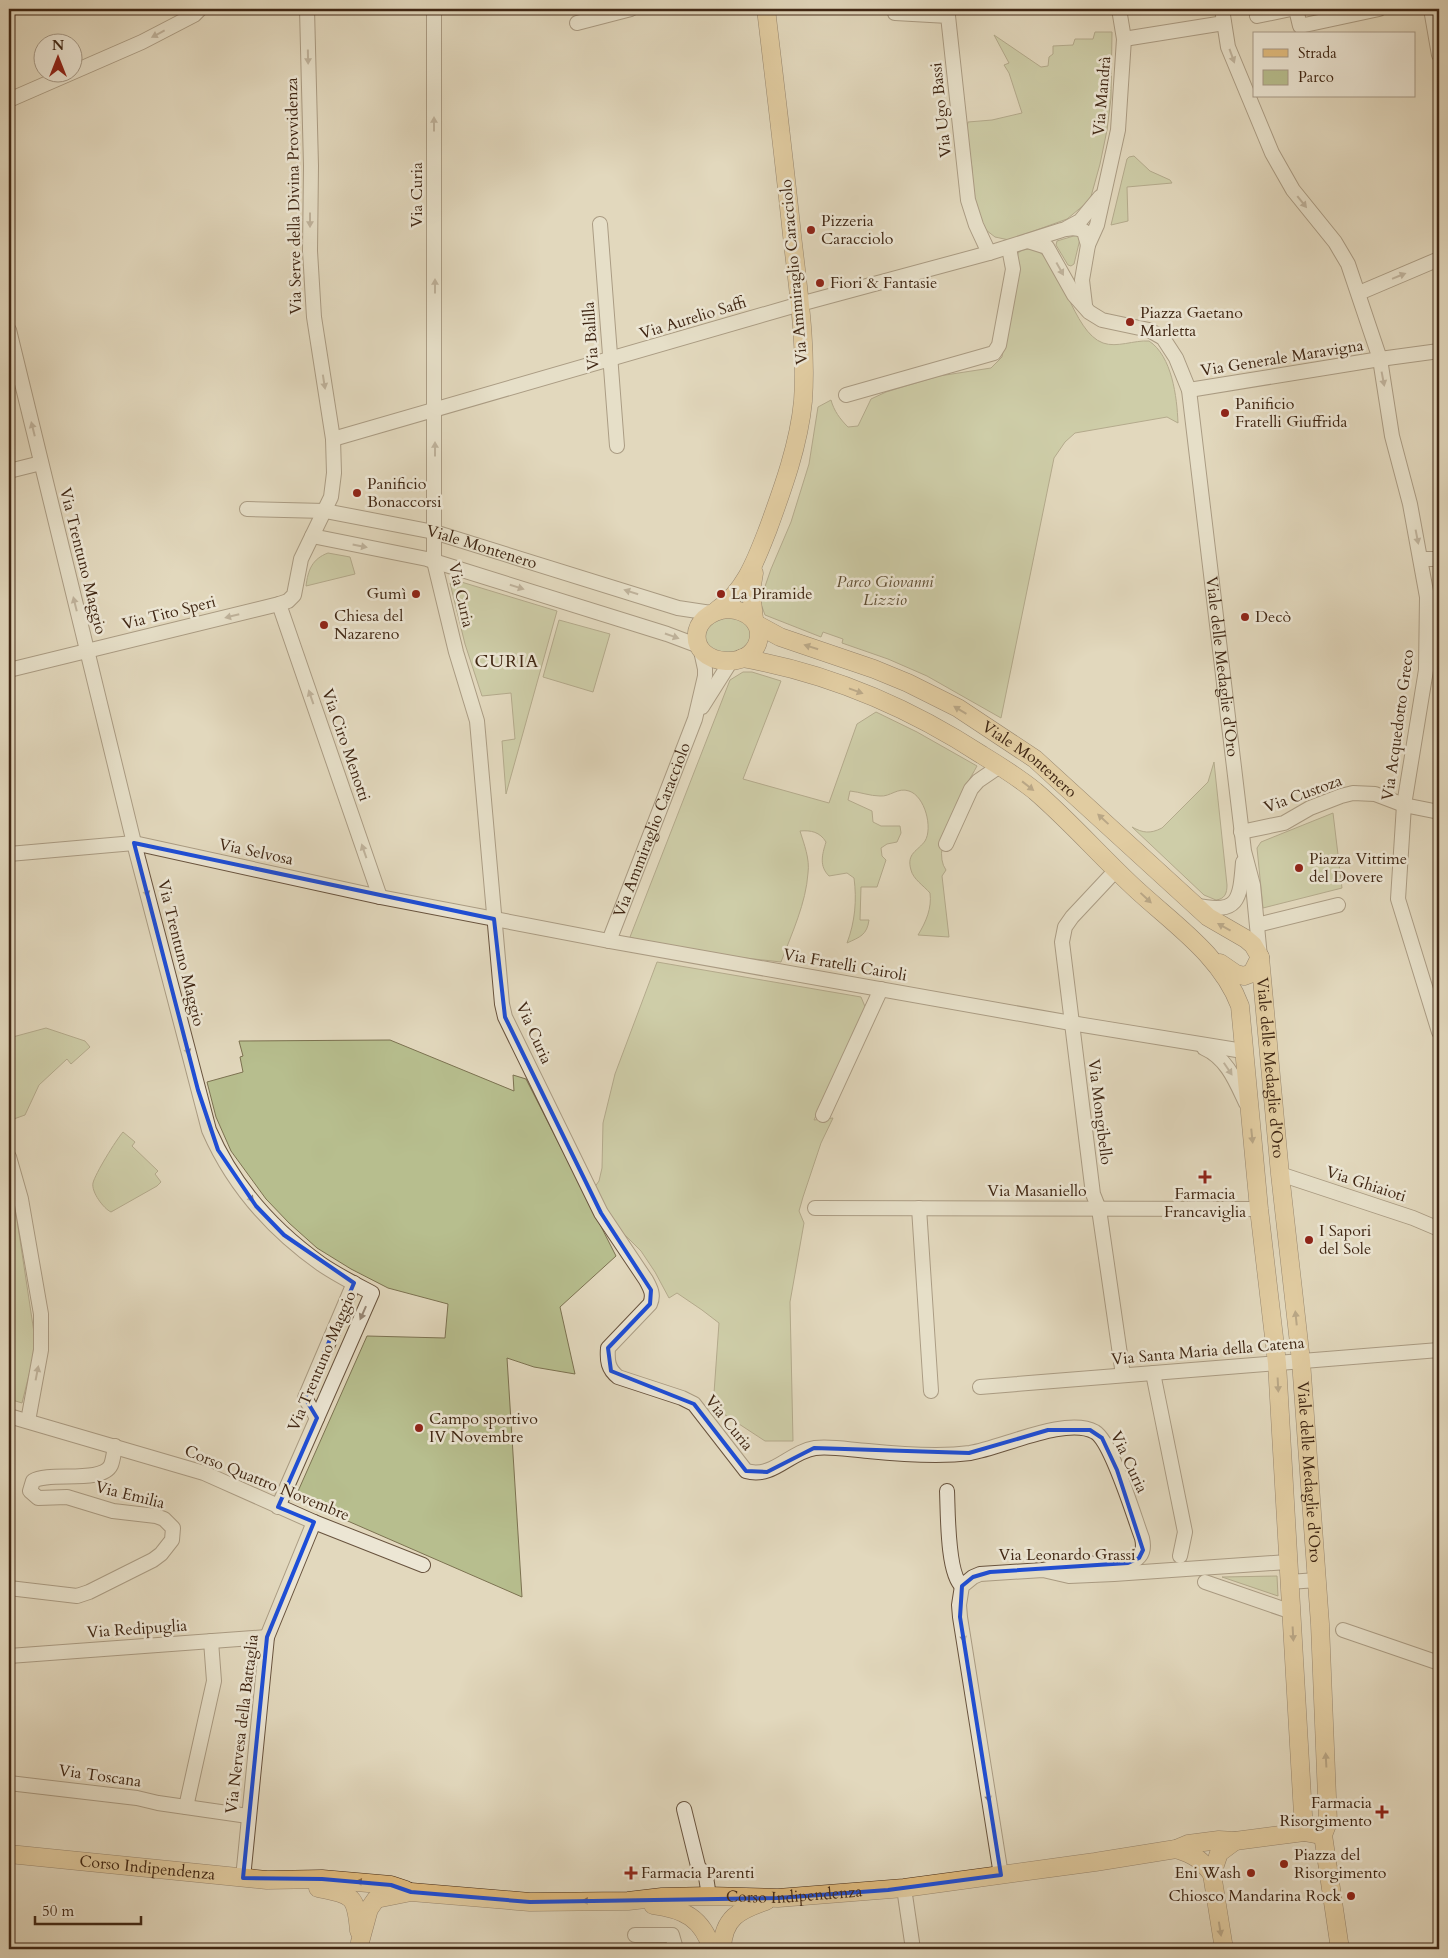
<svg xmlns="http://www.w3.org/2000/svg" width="1448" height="1958" font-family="Cardo,serif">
	<rect width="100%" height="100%" fill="#e2d8bd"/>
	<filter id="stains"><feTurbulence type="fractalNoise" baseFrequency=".004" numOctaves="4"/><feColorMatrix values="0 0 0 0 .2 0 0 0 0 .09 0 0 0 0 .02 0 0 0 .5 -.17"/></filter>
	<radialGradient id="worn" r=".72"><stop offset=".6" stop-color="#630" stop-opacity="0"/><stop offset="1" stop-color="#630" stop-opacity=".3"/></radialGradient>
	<g fill="#b7be8e" stroke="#7c7251">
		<path d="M1095,32H1112L1111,98L1107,130L1100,164L1090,200L1067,219L1009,240L995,237L986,230L973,203L972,168L966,132L968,122L992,120L1022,113L1009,73L1004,65L1009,63L994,35L1041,67L1048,66L1049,57L1053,54V46L1073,45L1075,39H1093Z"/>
		<path d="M1134,156L1150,171L1170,180L1172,183L1127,187L1128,221L1111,225L1127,159L1129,157Z"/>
		<path d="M1077,235L1080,239L1074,264L1071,266L1068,265L1056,245L1057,241Z"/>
		<path d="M1033,248C1062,260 1072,332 1103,343C1117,348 1134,340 1149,341C1172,356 1177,397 1178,423L1167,417L1075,433L1065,442L1054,458L1001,718L927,676L888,659L842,643L843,639L823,632L821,637L765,615L761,604V598L771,569L791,522L809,464L818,407L831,400C834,411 840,419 848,427L858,426L871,399L886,392L939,376L991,368L1002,357L1018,253L1022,250Z"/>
		<path d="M328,553L350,557L355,574L306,586C308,570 312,559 328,553Z"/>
		<path d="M458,581L557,611L506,794L502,741L515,739L511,693L482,696L465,644L450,583Z"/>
		<path d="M721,616L740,618L753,631L746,649L726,655L706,646L704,629Z"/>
		<path d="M559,620L610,634L593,692L543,677Z"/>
		<path d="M743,672H752L781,681L743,779L829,803L857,724L876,712L917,732L977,766C965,788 929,847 946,870L942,876L949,937L918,935C926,922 932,908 930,893C924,886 913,879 911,870C906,853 918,851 925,841C933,828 925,796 909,791C898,787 890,797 880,796C870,796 860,792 850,791L848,800L872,811L873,822L881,826H900L901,833L897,842L887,844L881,848L882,856L886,860L877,887H861L860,920H869C867,935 860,937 847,943C855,922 857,900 854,878L847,873L829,876C819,866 822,855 826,842C820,832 811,830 800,831C804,844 810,859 808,873C806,903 792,933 781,962L736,957L636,939L630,937L730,680Z"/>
		<path d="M1214,762L1227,885C1227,893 1225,899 1216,900L1204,895L1132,827C1143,833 1150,834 1162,828L1208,782Z"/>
		<path d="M1333,813L1342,888L1263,908L1257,848L1261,842Z"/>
		<path d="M657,962L861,997L866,1009L814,1120L833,1118L821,1143L803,1197L799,1211L804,1223L790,1302L793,1441H765L713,1407L719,1323L702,1310L677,1293L669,1298L655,1272L641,1251L621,1231L594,1188L599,1181L602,1168L603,1123L615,1074Z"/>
		<path d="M46,1028L85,1041L90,1047L71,1064L67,1059L39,1085L25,1115L11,1120L9,1108V1038Z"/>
		<path d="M390,1040L514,1091L513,1075L526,1079L616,1256L560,1307L575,1374L534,1367L507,1358L522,1597L295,1498L367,1336L445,1338L448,1304L388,1288L351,1269L317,1248L289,1223L266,1199L231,1151L216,1117L207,1082L243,1072L240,1057L243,1056L239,1041Z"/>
		<path d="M123,1132L135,1142L132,1146L158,1171L155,1174L161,1182L157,1186L111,1212C104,1209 91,1192 93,1183C95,1174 116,1140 123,1132Z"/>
		<path d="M9,1187L17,1220L35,1339L34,1355L22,1403L9,1399Z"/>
		<path d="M1277,1576L1278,1596L1222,1577Z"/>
	</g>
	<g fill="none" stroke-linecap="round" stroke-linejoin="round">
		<g stroke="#68533e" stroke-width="16">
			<g id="minor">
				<path d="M434,9V561L456,652L477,721L502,1004L505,1017L601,1213L646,1280C651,1289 654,1295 650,1304L608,1348C607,1361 608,1369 618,1377L682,1398L694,1404L746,1471C773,1479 789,1452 815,1448C832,1446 851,1450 868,1451C898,1454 940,1457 970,1453C1002,1448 1066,1416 1095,1432C1112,1442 1134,1517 1142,1538C1145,1551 1141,1559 1128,1563L1069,1564L1043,1570"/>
				<path d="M894,9L895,13L948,16L968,200L976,225L989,253"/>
				<path d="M1222,9L1228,47L1272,153L1293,190L1335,242L1348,264L1380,359L1392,436L1410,504L1427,597L1426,670L1404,805L1398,899L1439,1032"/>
				<path d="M1296,9L1300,26L1379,9"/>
				<path d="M1431,9L1439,55"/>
				<path d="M1257,16L1291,9"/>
				<path d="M577,23L631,9"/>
				<path d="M1124,39L1224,23"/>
				<path d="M9,100L142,42L194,15L200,9"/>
				<path d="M600,224L617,446"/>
				<path d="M1067,228L1080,221L1100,197"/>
				<path id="s1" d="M1028,241L1047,247L1074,295L1089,312L1102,320L1149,330L1163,338L1176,358L1189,390L1244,851L1253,885L1260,957"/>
				<path d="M1359,293L1439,259"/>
				<path d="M1085,305L1082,280L1088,245L1097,225L1118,130L1124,39L1119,9"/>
				<path d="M9,330L134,843L209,1130C233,1185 273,1230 321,1264C337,1275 355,1284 372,1293L278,1507"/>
				<path d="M1189,390L1380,359L1439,351"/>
				<path d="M846,395L994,353L999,345L1013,269L1009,248"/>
				<path d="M333,439L800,304L989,253L1062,230C1070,228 1076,227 1084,231L1088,245"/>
				<path d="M9,471L41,463"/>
				<path id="s2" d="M247,509L325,511L434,532L678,608L711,613"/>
				<path d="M312,536L427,559L667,634L699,646"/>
				<path d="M1421,559H1439"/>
				<path d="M279,604L380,897"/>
				<path d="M9,670L279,604L288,601L294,595L301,559L331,497L334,473L333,439L314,317L310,251L311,166L307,9"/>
				<path d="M702,707L731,661"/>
				<path d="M1241,832L1284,823L1310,808L1341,796L1353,793L1375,794L1404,805L1439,812"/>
				<path d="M946,844L971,789L978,781L1000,766"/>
				<path d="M9,854L134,843L380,897L609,941L1071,1023L1243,1051"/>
				<path d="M1116,870L1072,917L1065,927L1062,942L1093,1194L1099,1209L1123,1375"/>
				<path d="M1195,905C1239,915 1240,900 1243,862"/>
				<path d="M1257,925L1338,905"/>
				<path id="s3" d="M609,941L695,719L705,676V669L701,651"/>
				<path d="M1204,1048C1227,1058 1236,1082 1246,1103"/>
				<path d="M823,1115L881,989"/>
				<path d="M9,1157L21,1199L41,1314V1350L28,1421"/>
				<path d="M1280,1174L1413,1218L1439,1229"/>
				<path d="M815,1208L1259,1209"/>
				<path d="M919,1208L931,1391"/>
				<path d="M1153,1373L1185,1532L1180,1556"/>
				<path d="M980,1387L1439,1350"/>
				<path d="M9,1416L204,1473L314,1522L423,1565"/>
				<path d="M317,1418L305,1398L354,1283"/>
				<path d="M947,1491C948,1511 947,1574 962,1586"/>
				<path d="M1205,1582L1292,1612"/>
				<path d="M1289,1582L1317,1580"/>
				<path d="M9,1588L77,1596L89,1592L153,1560L161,1554L172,1540L173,1528L164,1519L156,1516L113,1511L67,1497L38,1498L30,1491L33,1481C49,1471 102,1484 111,1465C113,1460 114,1452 115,1446"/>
				<path d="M1343,1630L1439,1663"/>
				<path d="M9,1656L267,1637"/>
				<path d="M9,1783L137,1798L158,1803L248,1816"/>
				<path d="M186,1807L214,1681L211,1641"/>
				<path d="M684,1809L698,1866L706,1877L709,1896"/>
				<path d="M1001,1875L960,1617L959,1605L962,1586L973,1577L980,1574L1043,1570L1069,1576L1114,1574L1287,1562"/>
				<path d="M243,1878L267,1637L314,1522"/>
				<path d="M904,1888L913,1949"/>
				<path d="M635,1935H672L676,1949"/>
			</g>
		</g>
		<g stroke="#402714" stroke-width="19">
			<g id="major">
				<path d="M728,609C773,612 766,663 726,661C686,659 687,613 728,609Z"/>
				<path d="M717,610C745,591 756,560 768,529C783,488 799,444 803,401C807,346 798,289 792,235C784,159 775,84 766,9"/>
				<path d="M754,619L751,591L754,573"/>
				<path id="s4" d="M758,625L780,637L874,669L908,683L958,708L1035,759L1208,917L1246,939L1253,945L1260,957L1280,1174L1301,1361L1320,1624L1328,1822L1323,1835L1340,1949"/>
				<path d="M742,658C828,673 910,708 982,755C1000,766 1019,778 1035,791C1071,822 1103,859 1138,891C1175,925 1222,957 1240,1006L1259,1209L1277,1363L1304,1832"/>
				<path d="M1220,963L1236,974L1244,976L1252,973L1260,957"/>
				<path d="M1176,1849C1194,1855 1200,1858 1212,1874"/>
				<path id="s5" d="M9,1854L267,1880L322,1879L391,1885L406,1890"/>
				<path d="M318,1888C353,1895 356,1895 359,1931"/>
				<path d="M653,1905C684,1909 702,1918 712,1949"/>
				<path id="s6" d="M360,1942L369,1909L376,1899L411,1892L530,1902L628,1901L662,1897L709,1896L778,1898L904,1888L1095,1862L1176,1849L1188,1844L1219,1840L1235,1841L1304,1832L1315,1834"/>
				<path d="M722,1949C723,1918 739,1910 766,1901"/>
				<path d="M1224,1949L1212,1874L1219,1853L1235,1841"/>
			</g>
		</g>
		<use href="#minor" stroke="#ece6d4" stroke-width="14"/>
		<use href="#major" stroke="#e1bc7e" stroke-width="18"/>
	</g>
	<defs><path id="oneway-solid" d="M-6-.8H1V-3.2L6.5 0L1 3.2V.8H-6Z" transform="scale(1.25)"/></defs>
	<g fill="#968674">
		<use href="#oneway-solid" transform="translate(158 34) rotate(152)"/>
		<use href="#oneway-solid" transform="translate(1232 56) rotate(70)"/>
		<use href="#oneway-solid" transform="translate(308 57) rotate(89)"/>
		<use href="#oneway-solid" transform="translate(434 124) rotate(-90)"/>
		<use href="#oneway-solid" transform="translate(1302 202) rotate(51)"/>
		<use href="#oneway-solid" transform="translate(310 220) rotate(90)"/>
		<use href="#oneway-solid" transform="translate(1060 269) rotate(61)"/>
		<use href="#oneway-solid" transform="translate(1399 276) rotate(-22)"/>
		<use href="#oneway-solid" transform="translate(435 286) rotate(-90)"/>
		<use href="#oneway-solid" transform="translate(1383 379) rotate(79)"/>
		<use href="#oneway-solid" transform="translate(324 382) rotate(81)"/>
		<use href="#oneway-solid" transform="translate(33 429) rotate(-104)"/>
		<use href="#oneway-solid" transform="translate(435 449) rotate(-90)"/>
		<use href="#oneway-solid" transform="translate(1417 537) rotate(79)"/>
		<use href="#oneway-solid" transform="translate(360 546) rotate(11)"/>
		<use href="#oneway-solid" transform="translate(517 587) rotate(17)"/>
		<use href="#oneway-solid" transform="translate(631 592) rotate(-163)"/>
		<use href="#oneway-solid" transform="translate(75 604) rotate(-104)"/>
		<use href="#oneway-solid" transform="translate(232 616) rotate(166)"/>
		<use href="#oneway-solid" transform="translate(672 636) rotate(19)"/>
		<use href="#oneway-solid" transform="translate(311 697) rotate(-109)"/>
		<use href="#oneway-solid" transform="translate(364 851) rotate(-109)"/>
		<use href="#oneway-solid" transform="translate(146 890) rotate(76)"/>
		<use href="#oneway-solid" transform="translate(187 1048) rotate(76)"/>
		<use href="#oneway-solid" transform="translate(1228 1069) rotate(56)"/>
		<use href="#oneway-solid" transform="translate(249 1196) rotate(53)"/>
		<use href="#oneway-solid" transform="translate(363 1313) rotate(114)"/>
		<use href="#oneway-solid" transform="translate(37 1373) rotate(-79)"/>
		<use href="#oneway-solid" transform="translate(963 1635) rotate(81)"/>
		<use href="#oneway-solid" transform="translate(988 1795) rotate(81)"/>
	</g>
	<g fill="#886a44">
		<use href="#oneway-solid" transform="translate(811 647) rotate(-162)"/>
		<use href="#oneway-solid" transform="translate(856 691) rotate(20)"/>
		<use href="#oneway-solid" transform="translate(960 710) rotate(-149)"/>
		<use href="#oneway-solid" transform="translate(1028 786) rotate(38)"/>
		<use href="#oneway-solid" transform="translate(1103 819) rotate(-137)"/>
		<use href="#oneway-solid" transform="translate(1146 898) rotate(43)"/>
		<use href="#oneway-solid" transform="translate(1224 927) rotate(-151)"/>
		<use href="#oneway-solid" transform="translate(1252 1136) rotate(84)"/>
		<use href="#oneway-solid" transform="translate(1296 1318) rotate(-96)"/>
		<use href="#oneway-solid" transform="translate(1278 1385) rotate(87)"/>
		<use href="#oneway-solid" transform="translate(1293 1634) rotate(87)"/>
		<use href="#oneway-solid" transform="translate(1326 1760) rotate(-93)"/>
		<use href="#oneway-solid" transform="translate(363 1882) rotate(-175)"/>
		<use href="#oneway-solid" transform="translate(589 1901) rotate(180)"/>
		<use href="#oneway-solid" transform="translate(1220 1929) rotate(81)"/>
	</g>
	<path d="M0 0H1448V1958H0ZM134,843L494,919L505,1017L601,1213L651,1290L650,1304L608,1348L611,1371L694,1404L746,1471L767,1472L814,1448L969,1453L1048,1430H1090L1102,1438L1117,1470L1143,1550L1139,1558L1128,1563L990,1572L973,1577L962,1586L960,1617L1001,1875L888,1890L778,1898L530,1902L411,1892L391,1885L322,1879L243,1878L267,1637L314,1522L278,1507L317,1418L305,1398L354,1283L284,1235L256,1206L218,1150L198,1090Z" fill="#e2d8bd" fill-opacity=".55" fill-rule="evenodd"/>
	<path fill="none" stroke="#1d4ed8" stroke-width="4" stroke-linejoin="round" d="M134,843L494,919L505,1017L601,1213L651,1290L650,1304L608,1348L611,1371L694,1404L746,1471L767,1472L814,1448L969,1453L1048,1430H1090L1102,1438L1117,1470L1143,1550L1139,1558L1128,1563L990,1572L973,1577L962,1586L960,1617L1001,1875L888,1890L778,1898L530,1902L411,1892L391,1885L322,1879L243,1878L267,1637L314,1522L278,1507L317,1418L305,1398L354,1283L284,1235L256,1206L218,1150L198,1090Z"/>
	<g fill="#8f2418" stroke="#ece6d4" stroke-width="2">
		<circle cx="811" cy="230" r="5"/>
		<circle cx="820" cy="283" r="5"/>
		<circle cx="1130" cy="322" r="5"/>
		<circle cx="1225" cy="413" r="5"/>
		<circle cx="357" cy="493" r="5"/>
		<circle cx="416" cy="594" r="5"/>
		<circle cx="721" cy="594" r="5"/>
		<circle cx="1245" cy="617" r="5"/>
		<circle cx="324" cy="625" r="5"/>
		<circle cx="1299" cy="868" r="5"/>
		<path d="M1202.5 1169.5h5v5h5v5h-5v5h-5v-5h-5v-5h5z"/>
		<circle cx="1309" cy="1240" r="5"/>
		<circle cx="419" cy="1428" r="5"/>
		<path d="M1379.5 1804.5h5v5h5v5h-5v5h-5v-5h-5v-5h5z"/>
		<circle cx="1284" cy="1864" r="5"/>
		<path d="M628.5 1865.5h5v5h5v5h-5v5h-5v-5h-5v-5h5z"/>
		<circle cx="1251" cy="1873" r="5"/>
		<circle cx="1351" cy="1896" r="5"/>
	</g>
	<g text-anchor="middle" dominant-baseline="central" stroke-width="5" stroke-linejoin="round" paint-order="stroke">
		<g font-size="16" fill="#402714" stroke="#ece6d4">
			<text transform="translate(1102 96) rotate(-85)">Via Mandrà</text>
			<text transform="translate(941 110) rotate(-96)">Via Ugo Bassi</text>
			<text transform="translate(417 195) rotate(-90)">Via Curia</text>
			<text transform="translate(294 196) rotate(-91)">Via Serve della Divina Provvidenza</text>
			<text transform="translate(794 272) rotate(-95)">Via Ammiraglio Caracciolo</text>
			<text transform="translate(693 318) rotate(-17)">Via Aurelio Saffi</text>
			<text transform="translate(591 336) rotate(-94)">Via Balilla</text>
			<text transform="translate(1282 358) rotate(-9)">Via Generale Maravigna</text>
			<text stroke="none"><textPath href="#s2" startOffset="239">Viale Montenero</textPath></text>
			<text transform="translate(83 561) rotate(76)">Via Trentuno Maggio</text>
			<text transform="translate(461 595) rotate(77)">Via Curia</text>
			<text transform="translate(169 613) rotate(-14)">Via Tito Speri</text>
			<text stroke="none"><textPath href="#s1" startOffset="514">Viale delle Medaglie d'Oro</textPath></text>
			<text transform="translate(1398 725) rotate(-82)">Via Acquedotto Greco</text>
			<text transform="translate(346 745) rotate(71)">Via Ciro Menotti</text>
			<text stroke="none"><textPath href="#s4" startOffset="305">Viale Montenero</textPath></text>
			<text transform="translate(1303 794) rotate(-20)">Via Custoza</text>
			<text stroke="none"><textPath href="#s3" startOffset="119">Via Ammiraglio Caracciolo</textPath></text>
			<text transform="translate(256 852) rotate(12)">Via Selvosa</text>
			<text transform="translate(181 953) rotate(76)">Via Trentuno Maggio</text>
			<text transform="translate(845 965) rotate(10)">Via Fratelli Cairoli</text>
			<text transform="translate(534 1033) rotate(66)">Via Curia</text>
			<text stroke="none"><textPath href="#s4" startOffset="722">Viale delle Medaglie d'Oro</textPath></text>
			<text transform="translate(1100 1112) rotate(83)">Via Mongibello</text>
			<text transform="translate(1366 1184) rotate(18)">Via Ghiaioti</text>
			<text x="1037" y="1191">Via Masaniello</text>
			<text transform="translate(1208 1351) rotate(-5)">Via Santa Maria della Catena</text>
			<text transform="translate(322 1361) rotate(-67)">Via Trentuno Maggio</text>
			<text transform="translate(729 1423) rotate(51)">Via Curia</text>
			<text transform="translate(1129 1462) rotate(65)">Via Curia</text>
			<text stroke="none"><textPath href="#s4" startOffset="1128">Viale delle Medaglie d'Oro</textPath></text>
			<text transform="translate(267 1483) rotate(22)">Corso Quattro Novembre</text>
			<text transform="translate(130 1495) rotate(14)">Via Emilia</text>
			<text x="1067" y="1555">Via Leonardo Grassi</text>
			<text transform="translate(137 1629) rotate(-4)">Via Redipuglia</text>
			<text transform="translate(242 1724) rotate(-83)">Via Nervesa della Battaglia</text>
			<text transform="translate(100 1776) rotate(8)">Via Toscana</text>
			<text stroke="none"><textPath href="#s5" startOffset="139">Corso Indipendenza</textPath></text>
			<text stroke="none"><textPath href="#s6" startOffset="466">Corso Indipendenza</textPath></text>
		</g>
		<g font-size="16" fill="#402714" stroke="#ece6d4" text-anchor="start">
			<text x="821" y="221">Pizzeria<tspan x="821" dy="18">Caracciolo</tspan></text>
			<text x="830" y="283">Fiori &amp; Fantasie</text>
			<text x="1140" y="313">Piazza Gaetano<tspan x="1140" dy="18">Marletta</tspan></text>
			<text x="1235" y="404">Panificio<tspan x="1235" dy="18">Fratelli Giuffrida</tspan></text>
			<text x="367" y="484">Panificio<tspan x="367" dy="18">Bonaccorsi</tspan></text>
			<text x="406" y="594" text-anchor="end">Gumì</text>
			<text x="731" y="594">La Piramide</text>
			<text x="334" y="616">Chiesa del<tspan x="334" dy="18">Nazareno</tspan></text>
			<text x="1255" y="617">Decò</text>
			<text x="1309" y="859">Piazza Vittime<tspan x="1309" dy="18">del Dovere</tspan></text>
			<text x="1205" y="1194" text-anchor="middle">Farmacia<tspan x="1205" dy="18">Francaviglia</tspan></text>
			<text x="1319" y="1231">I Sapori<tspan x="1319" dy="18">del Sole</tspan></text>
			<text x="429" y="1419">Campo sportivo<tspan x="429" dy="18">IV Novembre</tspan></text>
			<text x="1372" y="1803" text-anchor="end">Farmacia<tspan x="1372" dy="18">Risorgimento</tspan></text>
			<text x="1294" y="1855">Piazza del<tspan x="1294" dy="18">Risorgimento</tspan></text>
			<text x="641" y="1873">Farmacia Parenti</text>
			<text x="1241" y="1873" text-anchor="end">Eni Wash</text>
			<text x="1341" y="1896" text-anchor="end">Chiosco Mandarina Rock</text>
		</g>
		<g font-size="16" font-style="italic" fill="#5e4d32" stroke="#ece6d4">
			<text x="885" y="582">Parco Giovanni<tspan x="885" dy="18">Lizzio</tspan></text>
		</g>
		<g font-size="18" letter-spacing="1" fill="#402714" stroke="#ece6d4">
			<text x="507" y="661">CURIA</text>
		</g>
	</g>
	<rect width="1448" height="1958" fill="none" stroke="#e2d8bd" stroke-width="30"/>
	<rect x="10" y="10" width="1428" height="1938" fill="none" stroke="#402714" stroke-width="2.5"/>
	<rect x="15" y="15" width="1418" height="1928" fill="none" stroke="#402714"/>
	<rect x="1253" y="32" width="162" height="65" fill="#ece6d4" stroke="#a79a87"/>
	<rect x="1263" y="49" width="25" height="8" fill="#e1bc7e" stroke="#a79a87"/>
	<text x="1298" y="58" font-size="15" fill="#402714">Strada</text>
	<rect x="1263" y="70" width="25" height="15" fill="#b7be8e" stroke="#a79a87"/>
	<text x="1298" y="82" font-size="15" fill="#402714">Parco</text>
	<g transform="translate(58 58)"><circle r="24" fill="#ece6d4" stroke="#a79a87"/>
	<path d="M0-4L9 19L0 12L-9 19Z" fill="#8f2418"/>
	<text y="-8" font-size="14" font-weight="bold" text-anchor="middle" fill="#402714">N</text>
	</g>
	<path d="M35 1916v8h106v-8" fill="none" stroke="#402714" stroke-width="2.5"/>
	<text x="42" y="1916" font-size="15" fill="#402714" stroke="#ece6d4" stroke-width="4" paint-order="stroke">50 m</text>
	<rect width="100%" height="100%" filter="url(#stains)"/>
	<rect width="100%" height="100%" fill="url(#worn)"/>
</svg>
